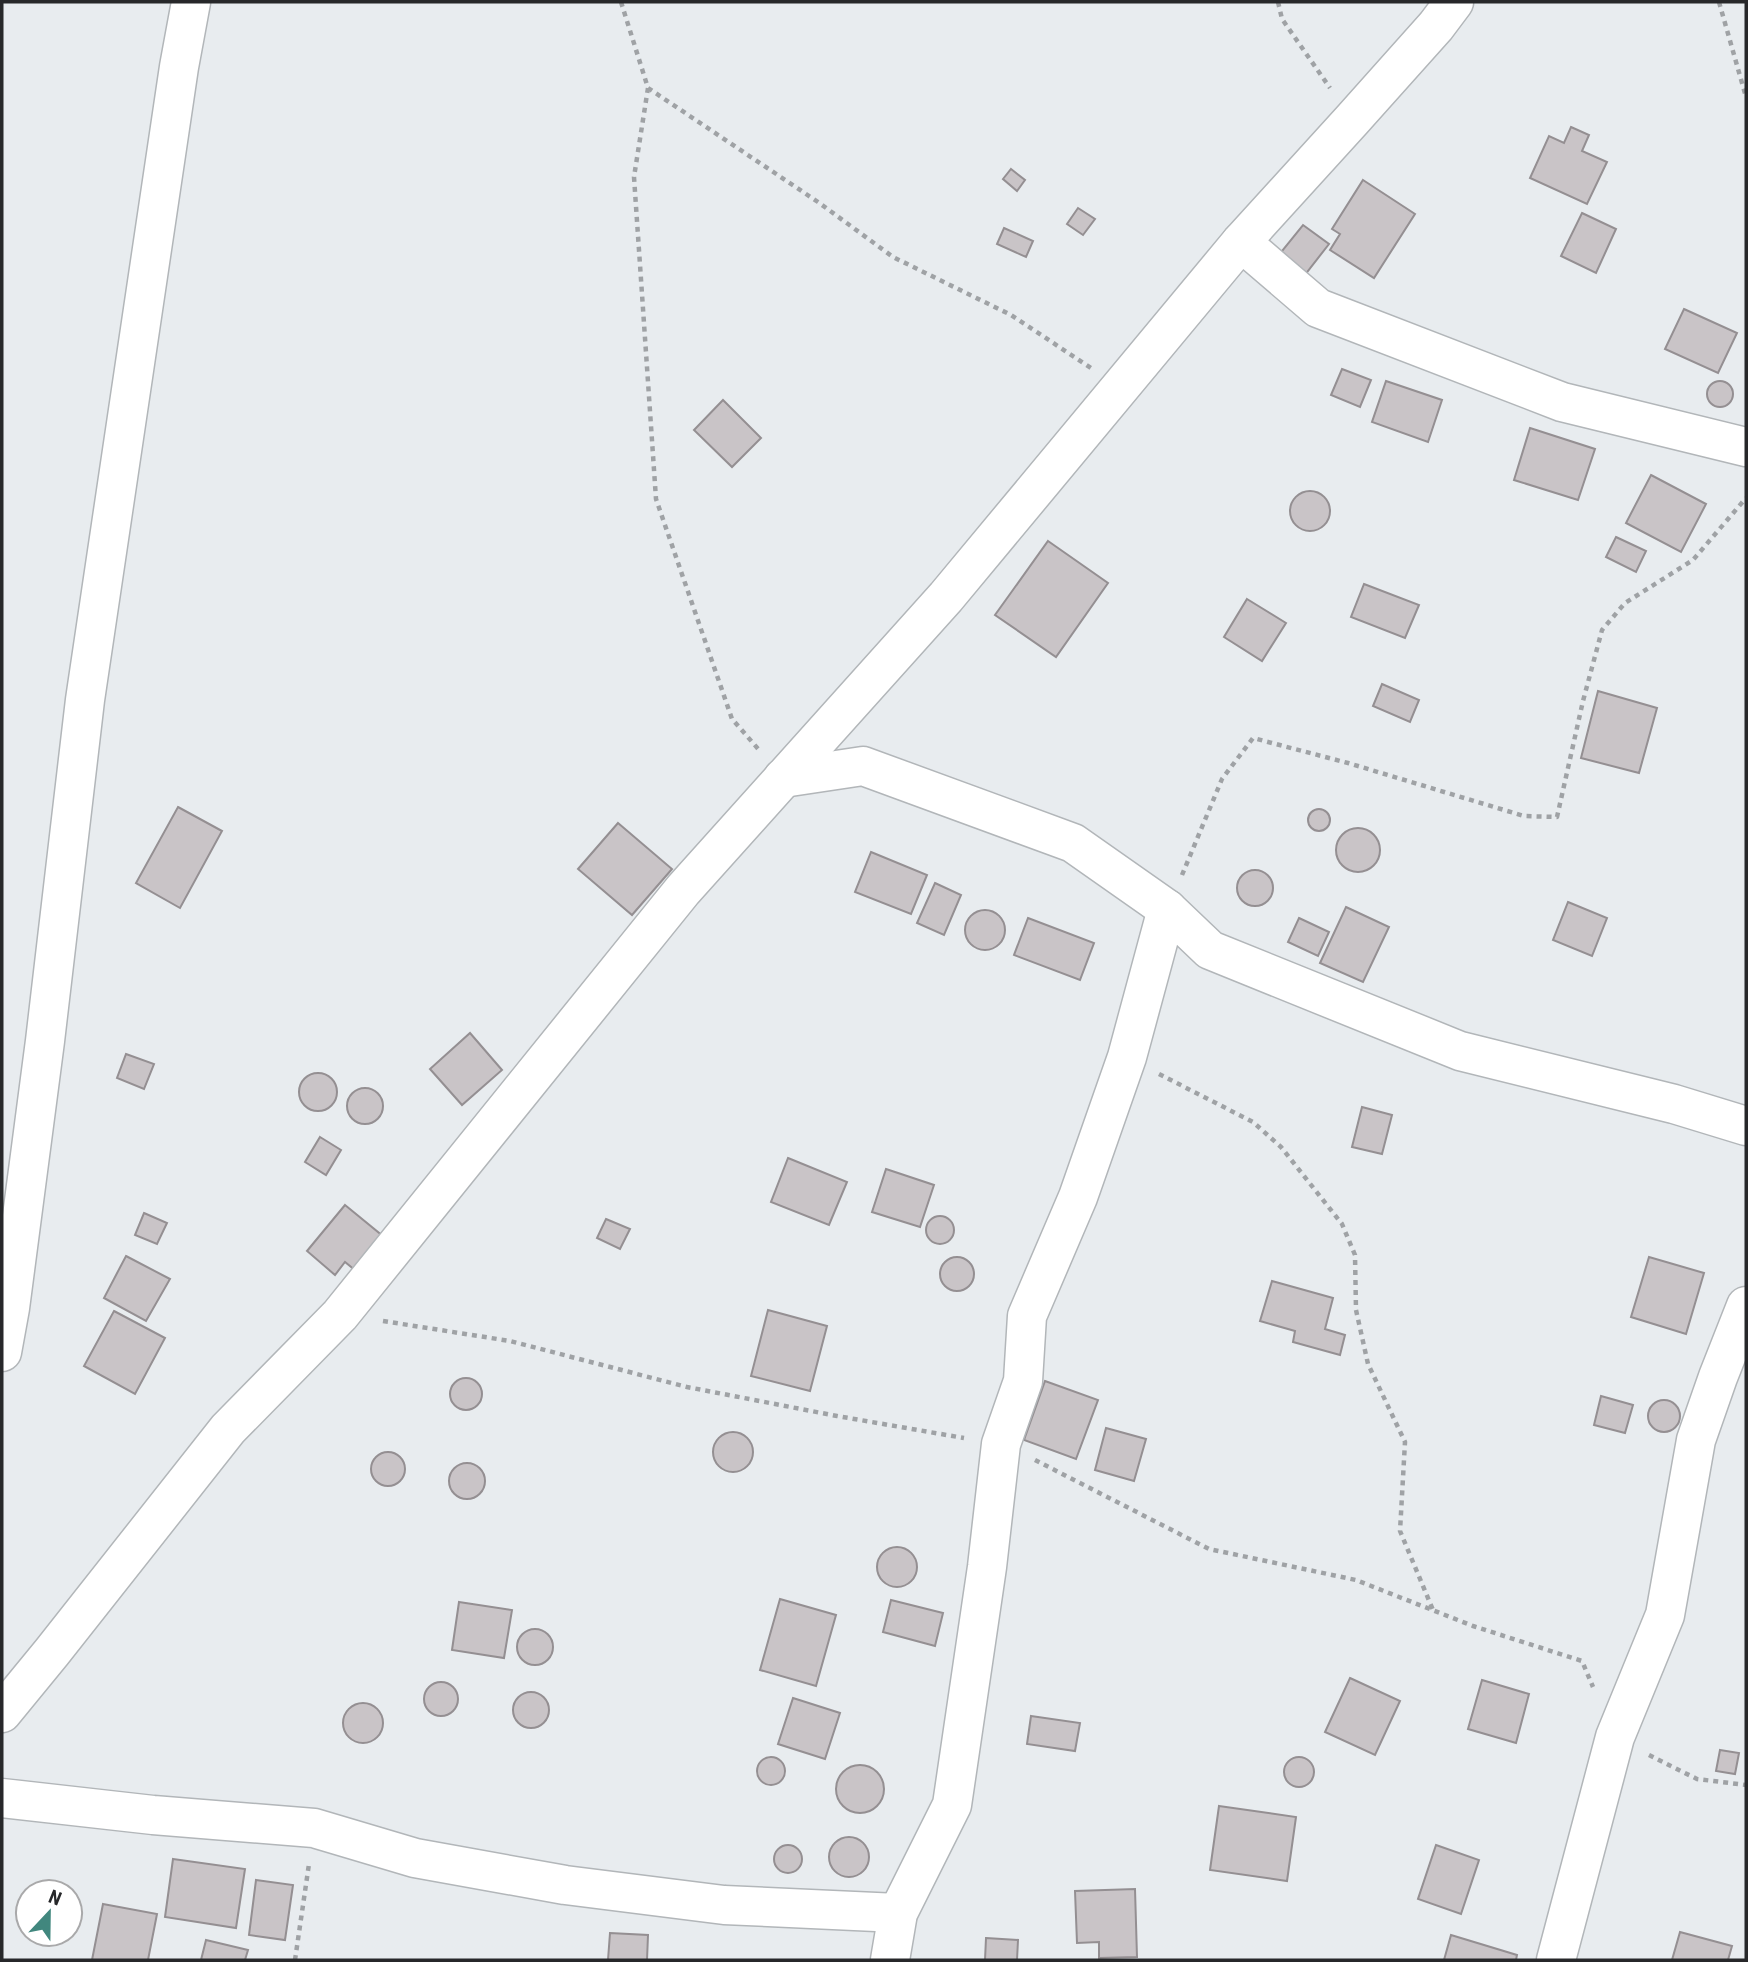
<svg xmlns="http://www.w3.org/2000/svg" width="1748" height="1962" font-family="'Roboto Condensed',sans-serif">
	<rect width="100%" height="100%" fill="#e8ecef"/>
	<g fill="#c9c4c7" stroke="#948f92" stroke-width="2">
		<path d="M1571,127L1589,135L1582,151L1607,162L1587,204L1530,178L1549,136L1564,143Z"/>
		<path d="M1011,169L1025,180L1017,191L1003,179Z"/>
		<path d="M1363,180L1415,214L1374,278L1330,250L1340,234L1332,229Z"/>
		<path d="M1078,208L1095,219L1083,235L1067,224Z"/>
		<path d="M1582,213L1616,229L1596,273L1561,256Z"/>
		<path d="M1303,225L1329,244L1304,276L1278,256Z"/>
		<path d="M1004,228L1033,241L1026,257L997,244Z"/>
		<path d="M1684,309L1737,333L1718,373L1665,349Z"/>
		<path d="M1342,369L1371,380L1360,407L1331,395Z"/>
		<path d="M1386,381L1442,400L1428,442L1372,422Z"/>
		<circle cx="1720" cy="394" r="13"/>
		<path d="M723,400L761,438L732,467L694,430Z"/>
		<path d="M1530,428L1595,449L1578,500L1514,480Z"/>
		<path d="M1651,475L1706,504L1681,552L1626,523Z"/>
		<circle cx="1310" cy="511" r="20"/>
		<path d="M1616,537L1646,551L1636,572L1606,557Z"/>
		<path d="M1048,541L1108,583L1056,657L995,615Z"/>
		<path d="M1364,584L1419,605L1405,638L1351,617Z"/>
		<path d="M1247,599L1286,623L1262,661L1224,637Z"/>
		<path d="M1382,684L1419,700L1410,722L1373,706Z"/>
		<path d="M1598,691L1657,708L1639,773L1581,758Z"/>
		<path d="M178,807L222,831L180,908L136,883Z"/>
		<circle cx="1319" cy="820" r="11"/>
		<path d="M618,823L672,869L632,915L578,869Z"/>
		<circle cx="1358" cy="850" r="22"/>
		<path d="M871,852L927,875L911,914L855,892Z"/>
		<circle cx="1255" cy="888" r="18"/>
		<path d="M935,883L961,895L944,935L917,923Z"/>
		<path d="M1568,902L1607,918L1592,956L1553,940Z"/>
		<path d="M1346,907L1389,927L1363,982L1320,963Z"/>
		<circle cx="985" cy="930" r="20"/>
		<path d="M1028,918L1094,943L1080,980L1014,955Z"/>
		<path d="M1299,918L1329,932L1318,956L1288,942Z"/>
		<path d="M470,1033L502,1070L462,1105L430,1069Z"/>
		<path d="M126,1054L154,1064L144,1089L117,1078Z"/>
		<circle cx="318" cy="1092" r="19"/>
		<circle cx="365" cy="1106" r="18"/>
		<path d="M1362,1107L1392,1115L1382,1154L1352,1147Z"/>
		<path d="M320,1137L341,1150L326,1175L305,1162Z"/>
		<path d="M788,1158L847,1182L829,1225L771,1202Z"/>
		<path d="M886,1169L934,1185L920,1227L872,1212Z"/>
		<path d="M345,1205L384,1237L356,1271L345,1262L335,1275L307,1251Z"/>
		<path d="M144,1213L167,1223L157,1244L135,1235Z"/>
		<circle cx="940" cy="1230" r="14"/>
		<path d="M606,1219L630,1229L620,1249L597,1238Z"/>
		<path d="M126,1256L170,1279L146,1321L104,1298Z"/>
		<path d="M1649,1257L1704,1273L1686,1334L1631,1317Z"/>
		<circle cx="957" cy="1274" r="17"/>
		<path d="M1272,1281L1333,1298L1325,1329L1345,1335L1340,1355L1293,1342L1295,1331L1260,1321Z"/>
		<path d="M768,1310L827,1326L810,1391L751,1376Z"/>
		<path d="M114,1311L165,1338L135,1394L84,1366Z"/>
		<circle cx="466" cy="1394" r="16"/>
		<path d="M1045,1381L1098,1400L1076,1459L1024,1440Z"/>
		<path d="M1601,1396L1633,1405L1625,1433L1594,1425Z"/>
		<circle cx="1664" cy="1416" r="16"/>
		<path d="M1106,1428L1146,1439L1134,1481L1095,1470Z"/>
		<circle cx="733" cy="1452" r="20"/>
		<circle cx="388" cy="1469" r="17"/>
		<circle cx="467" cy="1481" r="18"/>
		<circle cx="897" cy="1567" r="20"/>
		<path d="M780,1599L836,1615L816,1686L760,1670Z"/>
		<path d="M891,1600L943,1613L935,1646L883,1632Z"/>
		<path d="M459,1602L512,1610L504,1658L452,1650Z"/>
		<circle cx="535" cy="1647" r="18"/>
		<path d="M1350,1678L1400,1701L1375,1755L1325,1732Z"/>
		<path d="M1482,1680L1529,1694L1516,1743L1468,1729Z"/>
		<circle cx="441" cy="1699" r="17"/>
		<circle cx="531" cy="1710" r="18"/>
		<path d="M793,1698L840,1713L825,1759L778,1744Z"/>
		<circle cx="363" cy="1723" r="20"/>
		<path d="M1031,1716L1080,1723L1075,1751L1027,1744Z"/>
		<path d="M1720,1750L1739,1753L1735,1774L1716,1771Z"/>
		<circle cx="771" cy="1771" r="14"/>
		<circle cx="1299" cy="1772" r="15"/>
		<circle cx="860" cy="1789" r="24"/>
		<path d="M1219,1806L1296,1817L1287,1881L1210,1870Z"/>
		<circle cx="849" cy="1857" r="20"/>
		<circle cx="788" cy="1859" r="14"/>
		<path d="M1436,1845L1479,1860L1461,1914L1418,1899Z"/>
		<path d="M173,1859L245,1869L236,1928L165,1917Z"/>
		<path d="M256,1880L293,1885L285,1940L249,1935Z"/>
		<path d="M1135,1889L1137,1957L1099,1958V1942L1077,1943L1075,1891Z"/>
		<path d="M103,1904L157,1914L148,1960H92Z"/>
		<path d="M1680,1932L1732,1946L1728,1960H1672Z"/>
		<path d="M610,1933L648,1935L647,1960H608Z"/>
		<path d="M1451,1935L1517,1955L1516,1960H1444Z"/>
		<path d="M986,1938L1018,1940L1017,1960H985Z"/>
		<path d="M206,1940L248,1950L245,1960H201Z"/>
	</g>
	<g fill="none" stroke-linecap="round" stroke-linejoin="round">
		<g stroke="#b2b6b9" stroke-width="41">
			<g id="minor">
				<path d="M1241,242L1318,308L1562,402L1746,447"/>
				<path d="M783,778L863,766L1073,843L1167,909L1210,950L1460,1051L1674,1104L1746,1126"/>
				<path d="M2,1352L10,1308L45,1041L85,700L179,67L191,2"/>
				<path d="M2,1713L52,1652L228,1429L340,1315L683,890L946,597L1241,242L1352,120L1436,26L1454,2"/>
				<path d="M2,1798L153,1815L314,1828L415,1858L565,1885L724,1905L898,1913"/>
				<path d="M890,1960L898,1913L952,1805L987,1567L1001,1444L1023,1381L1027,1316L1078,1197L1127,1057L1167,909"/>
				<path d="M1556,1960L1615,1737L1665,1615L1696,1440L1718,1377L1746,1306"/>
			</g>
		</g>
		<g stroke="#9fa2a5" stroke-width="4.5" stroke-dasharray="5 5" stroke-linecap="butt">
			<path d="M621,2L648,88L818,202L893,257L1011,315L1091,368"/>
			<path d="M1278,2L1282,19L1330,88"/>
			<path d="M1719,2L1746,97"/>
			<path d="M648,88L634,177L656,499L732,719L760,751"/>
			<path d="M1182,875L1222,779L1253,738L1348,763L1524,816L1557,817L1583,701L1602,630L1625,603L1693,560L1746,498"/>
			<path d="M1159,1074L1253,1122L1281,1147L1342,1224L1355,1255L1356,1310L1368,1364L1405,1442L1400,1531L1433,1610"/>
			<path d="M383,1321L510,1341L687,1387L837,1416L964,1438"/>
			<path d="M1035,1460L1209,1549L1356,1580L1473,1626L1582,1661L1593,1687"/>
			<path d="M1649,1755L1697,1779L1746,1785"/>
			<path d="M295,1960L309,1864"/>
		</g>
		<use href="#minor" stroke="#fff" stroke-width="38"/>
	</g>
	<rect width="1748" height="1962" fill="none" stroke="#27282a" stroke-width="7"/>
	<g transform="translate(49 1913) rotate(22)"><circle r="33" fill="#ffffff" stroke="#a9a9aa" stroke-width="2"/>
	<path d="M0-5L12 26L0 18L-12 26Z" fill="#41877e"/>
	<text y="-10" font-size="19" font-weight="bold" text-anchor="middle" fill="#27282a">N</text>
	</g>
</svg>
